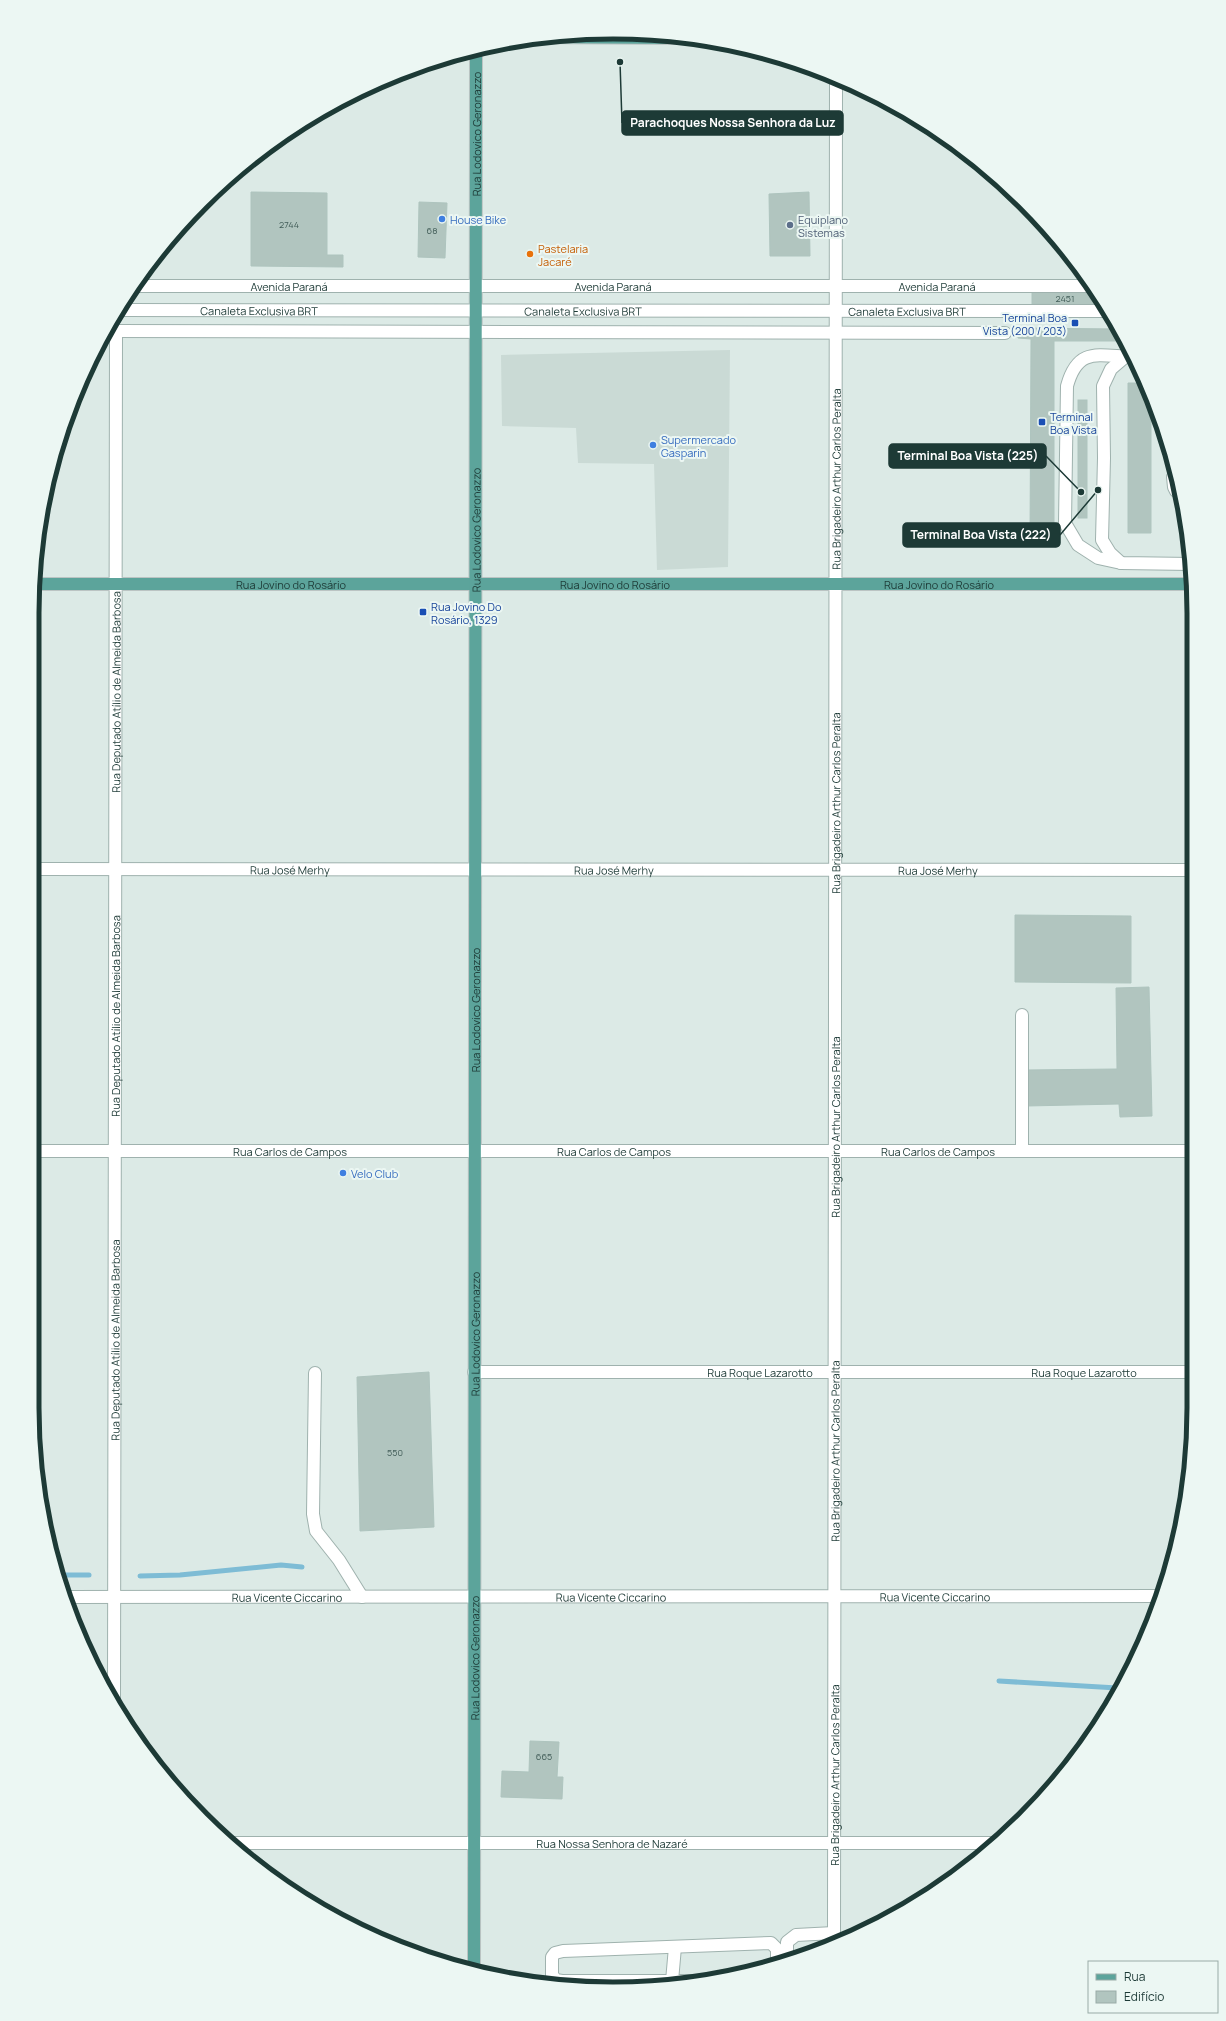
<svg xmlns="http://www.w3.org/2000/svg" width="1226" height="2021" font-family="Manrope,sans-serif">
	<rect width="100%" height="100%" fill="#dceae6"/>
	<path fill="#cadad5" d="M730,350L728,567L657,570L654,464L578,463L576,428L502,426L501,355Z"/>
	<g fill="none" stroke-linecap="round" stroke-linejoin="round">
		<g stroke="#7ebcd5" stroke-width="5">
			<path d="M58,1575H89"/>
			<path d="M140,1576L180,1575L281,1565L302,1567"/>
			<path d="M999,1681L1117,1688"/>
		</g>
	</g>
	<g fill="#b1c5bf" stroke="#aec4be">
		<path d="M251,192L327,193V255H343V267L251,266Z"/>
		<path d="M809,192L810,256H770L769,194Z"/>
		<path d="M419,202L447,203L445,258L418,257Z"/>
		<path d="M1032,290L1093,291L1104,305L1032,304Z"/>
		<path d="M1018,328L1119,329L1125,341H1054V543H1030L1031,339L1018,338Z"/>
		<path d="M1128,383H1144L1151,400V533H1128Z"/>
		<rect x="1078" y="400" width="9" height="118"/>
		<path d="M1015,915L1131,916V983L1015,982Z"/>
		<path d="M1149,987L1152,1116L1120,1117L1119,1104L1026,1106L1025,1070L1117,1069L1116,988Z"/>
		<path d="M429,1372L434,1527L360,1531L357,1377Z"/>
		<path d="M530,1741L559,1742L557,1777H563L562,1799L501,1797L502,1771L529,1772Z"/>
	</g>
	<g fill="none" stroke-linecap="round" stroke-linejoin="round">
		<g stroke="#9fb2ae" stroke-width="14">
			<g id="minor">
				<path id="s1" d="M137,286H1090"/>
				<path id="s2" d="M123,310L1108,311"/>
				<path d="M110,331L1005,333"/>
				<path d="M1132,357C1099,356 1078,346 1067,386L1065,523L1078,545L1098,558L1121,563L1191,564"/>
				<path d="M1173,477L1174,487L1176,491"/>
				<path d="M1121,563L1110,553L1102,540L1104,458L1103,386L1111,369L1125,357"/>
				<path id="s3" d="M37,869L1192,870"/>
				<path d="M1022,1015V1151"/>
				<path id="s4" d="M37,1151H1190"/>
				<path id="s5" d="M474,1372H1190"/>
				<path d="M315,1373L313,1514L316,1531L339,1560L362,1597"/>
				<path id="s6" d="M64,1597L1159,1596"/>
				<path id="s7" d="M114,1701L116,331"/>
				<path id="s8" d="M230,1843H995"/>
				<path id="s9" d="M834,1944L836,79"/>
				<path d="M787,1961V1942L796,1935L834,1933"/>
				<path d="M672,1981L675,1947"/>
				<path d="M700,1981H562L556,1980L552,1975V1957L555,1953L563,1951L771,1943L777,1949V1963"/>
			</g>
		</g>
		<g stroke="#bbc4c3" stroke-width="14">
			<g id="major">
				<path d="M535,37L680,38"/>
				<path id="s10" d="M37,584H1193"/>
				<path id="s11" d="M474,1969L476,51"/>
			</g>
		</g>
		<use href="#minor" stroke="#fff" stroke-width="12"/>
		<use href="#major" stroke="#5ca49b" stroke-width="12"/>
	</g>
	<g fill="#3f7fe0" stroke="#ecf7f3" stroke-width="1.5">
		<circle cx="442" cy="219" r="4"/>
		<circle cx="653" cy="445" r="4"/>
		<circle cx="343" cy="1173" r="4"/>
	</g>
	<circle fill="#5c6f8a" stroke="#ecf7f3" stroke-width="1.5" cx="790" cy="225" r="4"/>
	<circle fill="#e8710a" stroke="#ecf7f3" stroke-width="1.5" cx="530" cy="254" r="4"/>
	<g fill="#1a4fb4" stroke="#ecf7f3" stroke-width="1.5">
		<rect x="1071" y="319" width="8" height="8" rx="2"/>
		<rect x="1038" y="418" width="8" height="8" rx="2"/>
		<rect x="419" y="608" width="8" height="8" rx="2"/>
	</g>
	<g text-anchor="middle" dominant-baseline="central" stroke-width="4" stroke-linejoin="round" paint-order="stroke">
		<g font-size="9" fill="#425d58">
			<text x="289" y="224">2744</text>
			<text x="432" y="230">68</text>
			<text x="1065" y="298">2451</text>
			<text x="395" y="1452">550</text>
			<text x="544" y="1756">665</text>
		</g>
		<g font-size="11" fill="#1d3a36" stroke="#ecf7f3">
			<text stroke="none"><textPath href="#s11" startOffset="1835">Rua Lodovico Geronazzo</textPath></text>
			<text stroke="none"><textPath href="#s1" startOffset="152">Avenida Paraná</textPath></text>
			<text stroke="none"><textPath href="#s1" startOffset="476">Avenida Paraná</textPath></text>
			<text stroke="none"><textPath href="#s1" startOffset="800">Avenida Paraná</textPath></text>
			<text stroke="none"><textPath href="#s2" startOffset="136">Canaleta Exclusiva BRT</textPath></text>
			<text stroke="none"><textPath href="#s2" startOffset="460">Canaleta Exclusiva BRT</textPath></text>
			<text stroke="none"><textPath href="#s2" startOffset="784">Canaleta Exclusiva BRT</textPath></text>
			<text stroke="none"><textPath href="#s9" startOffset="1465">Rua Brigadeiro Arthur Carlos Peralta</textPath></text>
			<text stroke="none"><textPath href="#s11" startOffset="1439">Rua Lodovico Geronazzo</textPath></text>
			<text stroke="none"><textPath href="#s10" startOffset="254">Rua Jovino do Rosário</textPath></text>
			<text stroke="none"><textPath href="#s10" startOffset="578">Rua Jovino do Rosário</textPath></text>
			<text stroke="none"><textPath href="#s10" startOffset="902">Rua Jovino do Rosário</textPath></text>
			<text stroke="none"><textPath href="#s7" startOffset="1009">Rua Deputado Atílio de Almeida Barbosa</textPath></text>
			<text stroke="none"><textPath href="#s9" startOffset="1141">Rua Brigadeiro Arthur Carlos Peralta</textPath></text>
			<text stroke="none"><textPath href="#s3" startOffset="253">Rua José Merhy</textPath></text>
			<text stroke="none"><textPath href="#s3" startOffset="577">Rua José Merhy</textPath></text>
			<text stroke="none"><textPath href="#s3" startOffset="901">Rua José Merhy</textPath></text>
			<text stroke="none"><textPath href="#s11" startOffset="959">Rua Lodovico Geronazzo</textPath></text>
			<text stroke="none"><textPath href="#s7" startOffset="685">Rua Deputado Atílio de Almeida Barbosa</textPath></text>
			<text stroke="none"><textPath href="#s9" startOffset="817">Rua Brigadeiro Arthur Carlos Peralta</textPath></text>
			<text stroke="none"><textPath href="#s4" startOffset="253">Rua Carlos de Campos</textPath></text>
			<text stroke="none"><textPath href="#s4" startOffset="577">Rua Carlos de Campos</textPath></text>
			<text stroke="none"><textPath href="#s4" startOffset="901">Rua Carlos de Campos</textPath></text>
			<text stroke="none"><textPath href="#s11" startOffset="635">Rua Lodovico Geronazzo</textPath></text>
			<text stroke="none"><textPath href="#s7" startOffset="361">Rua Deputado Atílio de Almeida Barbosa</textPath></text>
			<text stroke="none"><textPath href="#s5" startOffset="286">Rua Roque Lazarotto</textPath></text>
			<text stroke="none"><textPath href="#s5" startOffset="610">Rua Roque Lazarotto</textPath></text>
			<text stroke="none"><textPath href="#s9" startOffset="493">Rua Brigadeiro Arthur Carlos Peralta</textPath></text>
			<text stroke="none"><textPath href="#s6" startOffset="547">Rua Vicente Ciccarino</textPath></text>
			<text stroke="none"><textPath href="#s6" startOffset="871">Rua Vicente Ciccarino</textPath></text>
			<text stroke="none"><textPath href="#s6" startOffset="223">Rua Vicente Ciccarino</textPath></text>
			<text stroke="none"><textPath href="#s11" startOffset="311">Rua Lodovico Geronazzo</textPath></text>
			<text stroke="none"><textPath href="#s9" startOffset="169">Rua Brigadeiro Arthur Carlos Peralta</textPath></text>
			<text stroke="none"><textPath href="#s8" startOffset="382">Rua Nossa Senhora de Nazaré</textPath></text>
		</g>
		<g font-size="11" fill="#366cbe" stroke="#ecf7f3" text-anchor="start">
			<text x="450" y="219">House Bike</text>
			<text x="661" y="439">Supermercado<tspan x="661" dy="13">Gasparin</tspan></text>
			<text x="351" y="1173">Velo Club</text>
		</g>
		<g font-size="11" fill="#4e5e75" stroke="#ecf7f3" text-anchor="start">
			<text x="798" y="219">Equiplano<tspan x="798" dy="13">Sistemas</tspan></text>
		</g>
		<g font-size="11" fill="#c56008" stroke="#ecf7f3" text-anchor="start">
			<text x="538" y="248">Pastelaria<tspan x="538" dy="13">Jacaré</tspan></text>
		</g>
		<g font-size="11" fill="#164399" stroke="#ecf7f3" text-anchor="start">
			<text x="1067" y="317" text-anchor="end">Terminal Boa<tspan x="1067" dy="13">Vista (200 / 203)</tspan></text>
			<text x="1050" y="416">Terminal<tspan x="1050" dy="13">Boa Vista</tspan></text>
			<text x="431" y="606">Rua Jovino Do<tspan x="431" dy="13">Rosário, 1329</tspan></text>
		</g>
	</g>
	<path d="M0 0H1226V2021H0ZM613 39H613A574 574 0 0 1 1187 613V1408A574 574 0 0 1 613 1982H613A574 574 0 0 1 39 1408V613A574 574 0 0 1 613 39Z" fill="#ecf7f3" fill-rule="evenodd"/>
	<path fill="none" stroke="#1d3a36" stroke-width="5" d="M613 39H613A574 574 0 0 1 1187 613V1408A574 574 0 0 1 613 1982H613A574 574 0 0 1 39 1408V613A574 574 0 0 1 613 39Z"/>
	<path fill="none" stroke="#1d3a36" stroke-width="1.5" d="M620 62L622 123M1081 492L1046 456M1098 490L1060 535"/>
	<g fill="#1d3a36" stroke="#ecf7f3" stroke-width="1.5">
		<circle cx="620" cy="62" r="4"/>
		<circle cx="1081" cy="492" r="4"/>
		<circle cx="1098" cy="490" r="4"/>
	</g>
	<g fill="#1d3a36" stroke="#1d3a36" stroke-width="1.5">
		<rect x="622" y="111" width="221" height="24" rx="4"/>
		<rect x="889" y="444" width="157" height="24" rx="4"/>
		<rect x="903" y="523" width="157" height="24" rx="4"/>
	</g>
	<g font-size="12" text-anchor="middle" font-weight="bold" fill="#fff">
		<text x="733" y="127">Parachoques Nossa Senhora da Luz</text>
		<text x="968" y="460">Terminal Boa Vista (225)</text>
		<text x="981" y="539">Terminal Boa Vista (222)</text>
	</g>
	<rect x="1088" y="1961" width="130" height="52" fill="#ecf7f3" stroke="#99aba7"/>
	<rect x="1096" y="1974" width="20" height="6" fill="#5ca49b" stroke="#99aba7"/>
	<text x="1124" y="1981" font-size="12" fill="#1d3a36">Rua</text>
	<rect x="1096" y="1991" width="20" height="12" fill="#b1c5bf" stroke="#99aba7"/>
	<text x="1124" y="2001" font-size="12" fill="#1d3a36">Edifício</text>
</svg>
